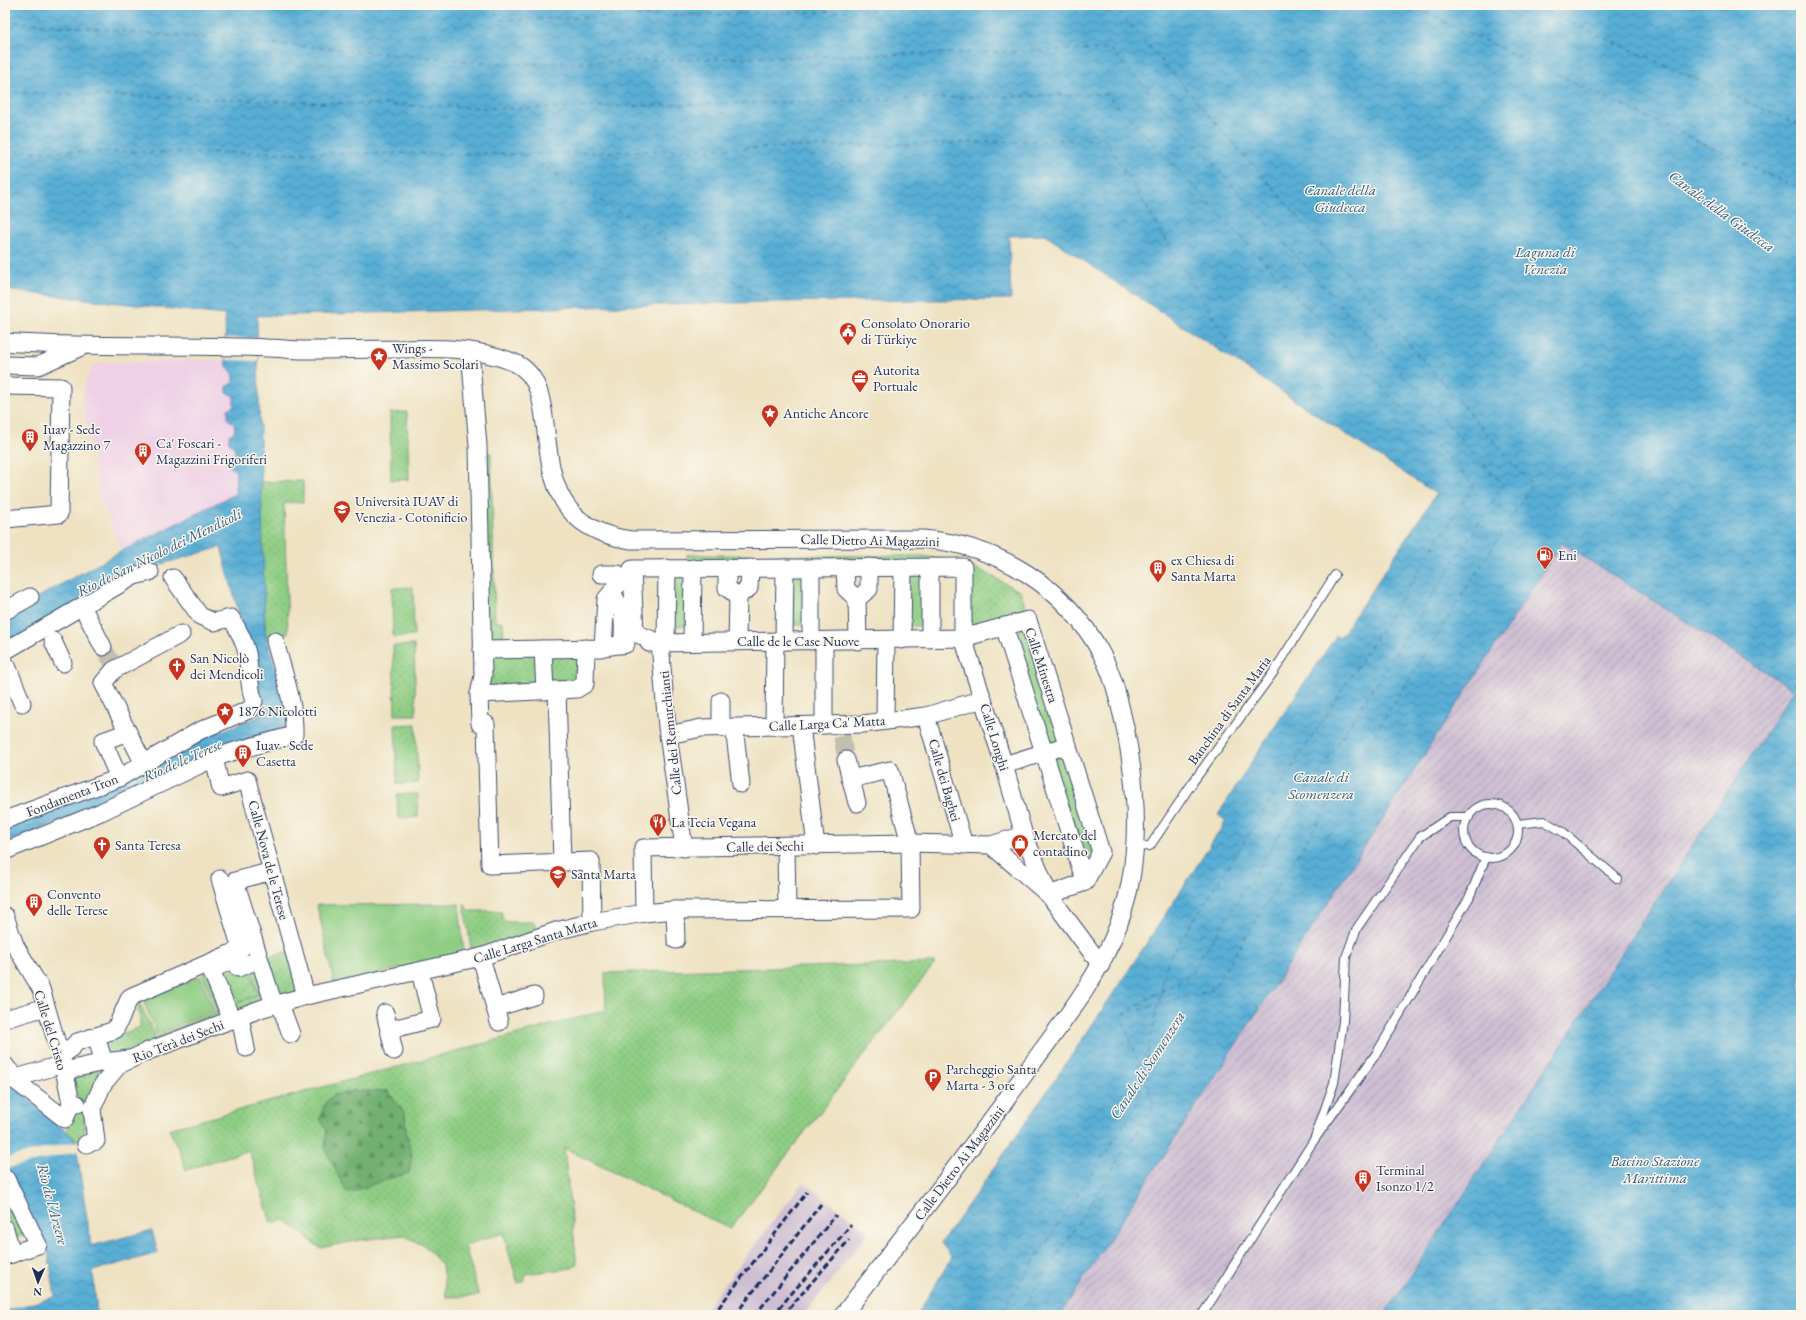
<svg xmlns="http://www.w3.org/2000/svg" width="1806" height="1320" font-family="'EB Garamond',serif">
	<defs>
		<pattern id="industrial-furrows" width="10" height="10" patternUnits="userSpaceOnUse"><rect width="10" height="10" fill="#cdbed2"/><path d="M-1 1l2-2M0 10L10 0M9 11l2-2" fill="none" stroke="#a69bae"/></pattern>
		<pattern id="grass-dots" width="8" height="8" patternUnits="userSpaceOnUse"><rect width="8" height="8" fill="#8ecd83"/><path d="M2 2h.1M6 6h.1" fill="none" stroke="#7ab074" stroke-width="1.8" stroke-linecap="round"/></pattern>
		<pattern id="forest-firs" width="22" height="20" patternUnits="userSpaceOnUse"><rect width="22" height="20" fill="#72b071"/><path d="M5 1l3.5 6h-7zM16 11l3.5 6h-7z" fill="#5d9060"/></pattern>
		<pattern id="water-waves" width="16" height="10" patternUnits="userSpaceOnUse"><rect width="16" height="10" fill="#58aed5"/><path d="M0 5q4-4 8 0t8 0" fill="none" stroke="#488eb0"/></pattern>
	</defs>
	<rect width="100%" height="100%" fill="#fbf7ec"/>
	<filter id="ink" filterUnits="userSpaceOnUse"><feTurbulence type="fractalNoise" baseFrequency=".025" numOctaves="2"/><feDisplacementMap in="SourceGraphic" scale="8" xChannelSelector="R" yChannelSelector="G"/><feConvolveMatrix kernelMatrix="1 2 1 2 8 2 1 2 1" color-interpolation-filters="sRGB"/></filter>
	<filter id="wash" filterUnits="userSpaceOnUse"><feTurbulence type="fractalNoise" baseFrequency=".012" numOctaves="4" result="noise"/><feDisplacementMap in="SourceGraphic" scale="16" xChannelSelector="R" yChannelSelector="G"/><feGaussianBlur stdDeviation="0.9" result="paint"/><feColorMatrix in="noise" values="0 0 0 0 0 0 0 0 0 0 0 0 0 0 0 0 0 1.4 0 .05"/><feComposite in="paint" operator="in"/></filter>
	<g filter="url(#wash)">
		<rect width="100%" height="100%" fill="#eee2c2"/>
		<path fill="#efd0e6" d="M226,360V365L233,373V383L227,393L234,395L236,471L235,494L122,551L100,496L82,400L86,380L96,363Z"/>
		<path fill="url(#industrial-furrows)" d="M1562,542L1794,690L1385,1315H1060Z"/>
		<path fill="#cdbed2" d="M803,1182L869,1232L804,1315H701Z"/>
		<g fill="url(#grass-dots)" stroke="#547e70">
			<path d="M407,412L409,479L391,480L390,413Z"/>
			<path d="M478,452L491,453L495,622H503L504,650L586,648L585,684L488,693Z"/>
			<path d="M303,481V502L284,503L288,633L267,639L265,631L260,482Z"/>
			<path d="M687,555L923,556L965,564L984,572L1021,592L1028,617L972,635L965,566H687Z"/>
			<path d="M809,569V625H785L786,570Z"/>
			<path d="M669,570L690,571V626H669Z"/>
			<rect x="904" y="570" width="23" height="56"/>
			<path d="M413,587L414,636L393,637L392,588Z"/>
			<path d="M1026,626L1062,741L1044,746L1008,632Z"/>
			<path d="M414,645L416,715H395L393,646Z"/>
			<path d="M416,724L418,783L397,784L395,725Z"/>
			<path d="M1067,755L1097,851L1079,857L1048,761Z"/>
			<path d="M397,794H418V817L398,818Z"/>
			<path d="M464,903L469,911H500L502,913V919L506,922H533L536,925V931L472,955Z"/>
			<path d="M288,951L301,993L275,1000L261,959Z"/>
			<path d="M935,963L730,1229L564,1148L577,1265L572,1268L526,1274L524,1281L518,1283L503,1233L465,1245L479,1296L446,1297L442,1265L425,1246L403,1235L361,1240L320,1248L285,1220L271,1223L249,1150L186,1170L180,1152L169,1129L606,1010L605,973Z"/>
			<path d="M257,965L270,1000L232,1014L214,972L247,969L258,994L232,1005L259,994L249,968Z"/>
			<path d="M208,971L227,1015L108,1059L102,1041L140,1027L138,1000L156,1037L217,1011L202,974Z"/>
			<path d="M112,1064L97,1080L85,1104L79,1101L72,1077Z"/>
			<path d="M76,1107L84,1110L85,1139L75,1141V1138L67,1132Z"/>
			<path d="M5,1193L29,1234L14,1238L5,1204Z"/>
		</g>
		<path fill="url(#forest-firs)" stroke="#467068" d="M354,1091H388L405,1114L406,1131L412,1155L409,1173C387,1178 368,1187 347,1193L325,1148L327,1131L320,1119C327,1095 330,1095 354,1091Z"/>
		<g fill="#8ecd83" stroke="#547e70">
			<path d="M459,904L464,955L334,983L317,905Z"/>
			<path d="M200,976L214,1010L157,1034L143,1000Z"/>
		</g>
		<g fill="url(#water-waves)" stroke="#3a6e9a">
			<path d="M5,5H1801V1315H1385L1794,690L1562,543L1060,1315H917L952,1257L941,1243C1040,1105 1134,964 1226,821L1218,815L1263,744L1336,636L1340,638L1436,494L1045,235L1009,236L1011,299L768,302L257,316L265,631L289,718L286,727L132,793L5,843V823L200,739L255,718L259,716L264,708L221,547L141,570L5,647V615L122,551L235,494L236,471L230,467L229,459L235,457V448L229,443V435L235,432L234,423L228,419V409L234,406V396L227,393V386L233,383V373L226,365L225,315L5,290Z"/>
			<path d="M5,1079L75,1139L91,1246L152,1230L158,1253L93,1271L97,1315H5V1311L55,1297L48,1251L5,1170L9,1168L5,1162Z"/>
		</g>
		<g fill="#eee2c2">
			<path d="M226,338H258V361L226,360Z"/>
			<path d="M77,1141L78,1151L5,1169V1158Z"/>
		</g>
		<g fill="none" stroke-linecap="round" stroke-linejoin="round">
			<g stroke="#305b88" stroke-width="1" stroke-dasharray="5 4" stroke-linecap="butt">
				<path d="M491,5L500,20L1066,5"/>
				<path d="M1113,5L1532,485L1212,990L1124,1014"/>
				<path d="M1410,5L1801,190"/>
				<path d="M1531,5L1801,126"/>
				<path d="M5,21L508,64L1110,49L1503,485L1190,975L1121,1015"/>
				<path d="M5,92L515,109L1107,94L1474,485L1168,960L1136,1106L999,1315"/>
				<path d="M5,151L523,154L1105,139L1243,366"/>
				<path d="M524,154L768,302"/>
				<path d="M1019,1315L1154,1105L1121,1015"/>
			</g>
		</g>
	</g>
	<g filter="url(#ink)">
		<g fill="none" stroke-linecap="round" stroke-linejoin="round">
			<g stroke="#c4beae" stroke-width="17" stroke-dasharray="17 8" stroke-linecap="butt">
				<path d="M103,647L115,667"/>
				<path d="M842,736L846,760"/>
			</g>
			<g stroke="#3b4a6d" stroke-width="10">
				<g id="lane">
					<circle cx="1491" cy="831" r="27"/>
					<path d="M1469,817H1450L1420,837L1357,928L1346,957L1343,1021L1334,1083L1314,1140L1376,1054L1469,898L1486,857"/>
					<path d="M1517,824L1544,821L1563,832L1618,879"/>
					<path d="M1134,847L1150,846L1193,782L1273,673L1335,575"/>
					<path d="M1202,1315L1314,1140"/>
				</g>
			</g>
			<g stroke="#3b4a6d" stroke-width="19">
				<g id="street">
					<path d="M5,342C52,346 100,345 147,346C187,346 227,346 267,348C279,348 291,350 304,350C335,350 366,349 397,349C436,348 479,347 515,363C575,390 507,523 631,540L923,539C997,545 1065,586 1101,653C1114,676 1119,702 1125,727C1138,792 1142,864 1118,926C1099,977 1064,1020 1032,1064C971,1149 907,1232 843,1315"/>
					<path d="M470,351L478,446L483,676L479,694L480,724H486L490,865L591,861L592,922"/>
					<path d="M5,365L38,366L81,347"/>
					<path d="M5,386L61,387L59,514L5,519"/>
					<path d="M845,567L846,589L857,599L858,641"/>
					<path d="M727,568V588L738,596"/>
					<path d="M811,568V641"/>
					<path d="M601,574H618L622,580L606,599L603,647L626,644"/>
					<path d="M611,593C626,611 623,623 623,645"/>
					<path d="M738,596L749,588L750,568"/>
					<path d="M857,599L869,589V567"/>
					<path d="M82,606L103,647"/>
					<path d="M5,611L30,597"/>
					<path d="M1004,626L1085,882L1049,895L1101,965"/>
					<path d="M930,639V567"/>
					<path d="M902,640L903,567"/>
					<path d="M53,641L63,663"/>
					<path d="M737,641L738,596"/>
					<path d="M784,641L785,568"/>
					<path d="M666,642L667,568"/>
					<path d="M692,642L693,568"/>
					<path d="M649,643H660L667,727L684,848"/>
					<path d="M543,649L545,691"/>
					<path d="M482,650L601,648L603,647"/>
					<path d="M5,651L134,576L150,572"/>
					<path d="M7,666L22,703"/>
					<path d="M557,690L577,689L585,684L586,648"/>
					<path d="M479,694L557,690L562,862"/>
					<path d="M926,716L964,845"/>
					<path d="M885,721L886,640"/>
					<path d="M824,725V641"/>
					<path d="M774,726L775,641"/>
					<path d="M801,726L816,846"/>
					<path d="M734,727L741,784"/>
					<path d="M721,728V701"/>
					<path d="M669,735L701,728L863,724L926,716L983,699"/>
					<path d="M214,758L221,788L247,780L306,996"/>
					<path d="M846,760L857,803"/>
					<path d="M144,764L103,683L114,670L181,634"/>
					<path d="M1004,765L1068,745"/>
					<path d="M119,778L103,741L128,732"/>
					<path d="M5,820L119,778L199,731L251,709L254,701C248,686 250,669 247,653C244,641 238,629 231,618L214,622L200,616L173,578"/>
					<path d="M1024,835L1004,765L963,638V567L632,569L635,633L660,643L963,638L1028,620L1101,852L1085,882"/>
					<path d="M786,846L787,909"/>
					<path d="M5,851L101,812L214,758L235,751L294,735C295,702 283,673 275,641"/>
					<path d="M272,871L235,881L274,1005"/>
					<path d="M675,910L676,940"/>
					<path d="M644,913L643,848L910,843L991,845L1024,835L1049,895L991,845"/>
					<path d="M5,916L15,945L41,989L63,1064L71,1103"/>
					<path d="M481,957L499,1022"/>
					<path d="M280,1004L291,1034"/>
					<path d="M495,1008L534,996"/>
					<path d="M385,1013L394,1051"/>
					<path d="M240,1017L246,1048"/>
					<path d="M5,1019L46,1007"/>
					<path d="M232,1020L211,970L234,959L238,968L258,960"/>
					<path d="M389,1030L432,1019L420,972"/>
					<path d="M99,1046L104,1062"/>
					<path d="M67,1052L77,1042L115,1030L130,997L241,949L220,879"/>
					<path d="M5,1065L13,1079L65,1119L71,1103L77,1104"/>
					<path d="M64,1071L104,1062L130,1059"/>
					<path d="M11,1072L13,1079L63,1064"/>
					<path d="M86,1144L96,1141L92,1109L103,1084L119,1065L148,1051L263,1008L306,996L481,957L556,931L592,922L644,913L675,910L911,909L910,843L890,770L850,779"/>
					<path d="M5,1180L6,1179L38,1245L5,1256"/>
					<path d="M5,1229L12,1254"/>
				</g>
			</g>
			<use href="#lane" stroke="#fff" stroke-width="8"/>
			<use href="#street" stroke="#fff" stroke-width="17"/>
			<g stroke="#1b2f5e" stroke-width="3" stroke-dasharray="6 3" stroke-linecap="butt">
				<path d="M713,1315L807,1192"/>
				<path d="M735,1315L821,1204"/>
				<path d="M755,1315L836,1215"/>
				<path d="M773,1315L851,1225"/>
				<path d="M783,1315L849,1240"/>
			</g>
		</g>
	</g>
	<defs>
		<g id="civic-pin" transform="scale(0.9)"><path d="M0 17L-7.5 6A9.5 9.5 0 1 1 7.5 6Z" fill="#c8321e" stroke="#fbf7ec"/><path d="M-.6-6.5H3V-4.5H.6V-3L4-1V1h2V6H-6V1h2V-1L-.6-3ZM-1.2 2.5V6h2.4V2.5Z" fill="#fff"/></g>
		<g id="sight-pin" transform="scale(0.9)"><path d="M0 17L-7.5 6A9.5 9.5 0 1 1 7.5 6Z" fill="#c8321e" stroke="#fbf7ec"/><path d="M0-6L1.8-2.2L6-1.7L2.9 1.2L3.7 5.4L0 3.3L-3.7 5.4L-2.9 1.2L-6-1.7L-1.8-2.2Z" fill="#fff"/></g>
		<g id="office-pin" transform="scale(0.9)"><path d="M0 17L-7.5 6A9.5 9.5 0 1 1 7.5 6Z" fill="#c8321e" stroke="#fbf7ec"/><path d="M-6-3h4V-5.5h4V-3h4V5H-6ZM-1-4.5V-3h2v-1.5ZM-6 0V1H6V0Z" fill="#fff"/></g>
		<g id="building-pin" transform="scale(0.9)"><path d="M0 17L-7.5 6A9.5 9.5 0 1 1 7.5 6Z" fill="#c8321e" stroke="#fbf7ec"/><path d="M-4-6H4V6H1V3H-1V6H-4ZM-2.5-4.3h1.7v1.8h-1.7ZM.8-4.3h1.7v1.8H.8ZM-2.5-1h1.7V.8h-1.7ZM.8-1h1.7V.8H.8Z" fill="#fff"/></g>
		<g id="university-pin" transform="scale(0.9)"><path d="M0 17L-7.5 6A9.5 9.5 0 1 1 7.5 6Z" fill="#c8321e" stroke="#fbf7ec"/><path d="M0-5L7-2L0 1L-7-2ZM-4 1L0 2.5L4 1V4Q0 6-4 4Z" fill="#fff"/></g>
		<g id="fuel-pin" transform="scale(0.9)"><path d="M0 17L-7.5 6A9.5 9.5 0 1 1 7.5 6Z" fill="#c8321e" stroke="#fbf7ec"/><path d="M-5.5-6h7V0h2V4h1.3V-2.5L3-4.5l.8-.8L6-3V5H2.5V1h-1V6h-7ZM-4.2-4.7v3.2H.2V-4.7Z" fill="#fff"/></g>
		<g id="church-pin" transform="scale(0.9)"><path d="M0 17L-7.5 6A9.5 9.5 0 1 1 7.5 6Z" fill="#c8321e" stroke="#fbf7ec"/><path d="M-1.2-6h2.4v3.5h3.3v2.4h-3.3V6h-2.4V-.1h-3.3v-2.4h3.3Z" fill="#fff"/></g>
		<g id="restaurant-pin" transform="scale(0.9)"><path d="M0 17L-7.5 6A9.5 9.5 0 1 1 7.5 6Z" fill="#c8321e" stroke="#fbf7ec"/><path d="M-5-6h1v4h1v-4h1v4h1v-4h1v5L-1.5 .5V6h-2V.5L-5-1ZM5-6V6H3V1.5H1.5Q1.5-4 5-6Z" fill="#fff"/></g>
		<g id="shop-pin" transform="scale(0.9)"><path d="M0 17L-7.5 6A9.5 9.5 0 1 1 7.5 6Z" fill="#c8321e" stroke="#fbf7ec"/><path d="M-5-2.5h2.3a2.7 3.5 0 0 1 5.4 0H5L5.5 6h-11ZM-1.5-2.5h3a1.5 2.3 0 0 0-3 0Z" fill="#fff"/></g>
		<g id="parking-pin" transform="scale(0.9)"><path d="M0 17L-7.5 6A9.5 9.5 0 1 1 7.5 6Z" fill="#c8321e" stroke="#fbf7ec"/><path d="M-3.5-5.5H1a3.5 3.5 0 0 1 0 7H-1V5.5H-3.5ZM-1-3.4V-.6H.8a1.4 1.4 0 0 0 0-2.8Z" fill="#fff"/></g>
	</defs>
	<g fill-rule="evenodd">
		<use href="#civic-pin" x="848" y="331"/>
		<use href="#sight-pin" x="379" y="356"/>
		<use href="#office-pin" x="860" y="378"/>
		<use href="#sight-pin" x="770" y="413"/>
		<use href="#building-pin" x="30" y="437"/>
		<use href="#building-pin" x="143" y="451"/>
		<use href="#university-pin" x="342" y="509"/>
		<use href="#fuel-pin" x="1545" y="555"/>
		<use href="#building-pin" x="1158" y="568"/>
		<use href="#church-pin" x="177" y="666"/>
		<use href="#sight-pin" x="225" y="711"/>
		<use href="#building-pin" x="243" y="753"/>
		<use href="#restaurant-pin" x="658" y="822"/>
		<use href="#shop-pin" x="1020" y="843"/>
		<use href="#church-pin" x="102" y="845"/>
		<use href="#university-pin" x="558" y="874"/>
		<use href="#building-pin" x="34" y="902"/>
		<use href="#parking-pin" x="933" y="1077"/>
		<use href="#building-pin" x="1363" y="1178"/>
	</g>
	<g text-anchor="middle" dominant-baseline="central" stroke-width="3" stroke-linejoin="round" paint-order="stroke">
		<g font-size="14" fill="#1b2f5e" stroke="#fbf7ec" text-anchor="start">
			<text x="861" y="323">Consolato Onorario<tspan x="861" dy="16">di Türkiye</tspan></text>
			<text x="392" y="348">Wings -<tspan x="392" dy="16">Massimo Scolari</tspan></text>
			<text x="873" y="370">Autorita<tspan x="873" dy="16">Portuale</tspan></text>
			<text x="783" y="413">Antiche Ancore</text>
			<text x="43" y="429">Iuav - Sede<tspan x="43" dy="16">Magazzino 7</tspan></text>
			<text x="156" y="443">Ca' Foscari -<tspan x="156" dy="16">Magazzini Frigoriferi</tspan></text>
			<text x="355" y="501">Università IUAV di<tspan x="355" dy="16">Venezia - Cotonificio</tspan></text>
			<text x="1558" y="555">Eni</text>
			<text x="1171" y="560">ex Chiesa di<tspan x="1171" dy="16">Santa Marta</tspan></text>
			<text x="190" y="658">San Nicolò<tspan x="190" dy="16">dei Mendicoli</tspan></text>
			<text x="238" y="711">1876 Nicolotti</text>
			<text x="256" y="745">Iuav - Sede<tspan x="256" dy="16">Casetta</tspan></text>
			<text x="671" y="822">La Tecia Vegana</text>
			<text x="1033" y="835">Mercato del<tspan x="1033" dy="16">contadino</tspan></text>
			<text x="115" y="845">Santa Teresa</text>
			<text x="571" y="874">Santa Marta</text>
			<text x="47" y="894">Convento<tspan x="47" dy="16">delle Terese</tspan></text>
			<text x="946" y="1069">Parcheggio Santa<tspan x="946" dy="16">Marta - 3 ore</tspan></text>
			<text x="1376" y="1170">Terminal<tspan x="1376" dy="16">Isonzo 1/2</tspan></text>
		</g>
		<g font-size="14" fill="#1b2f5e" stroke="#fbf7ec">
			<text transform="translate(870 540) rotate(1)">Calle Dietro Ai Magazzini</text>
			<text x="798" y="641">Calle de le Case Nuove</text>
			<text transform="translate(1042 665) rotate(72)">Calle Minestra</text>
			<text transform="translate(1229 710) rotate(-54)">Banchina di Santa Maria</text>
			<text transform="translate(827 723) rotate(-3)">Calle Larga Ca' Matta</text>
			<text transform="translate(670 733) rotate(-96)">Calle dei Remurchianti</text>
			<text transform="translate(995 737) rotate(73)">Calle Longhi</text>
			<text transform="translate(945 780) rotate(74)">Calle dei Baghei</text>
			<text transform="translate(72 795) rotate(-21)">Fondamenta Tron</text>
			<text transform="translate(765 846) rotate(-1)">Calle dei Sechi</text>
			<text transform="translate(269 860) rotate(75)">Calle Nova de le Terese</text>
			<text transform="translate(535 940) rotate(-17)">Calle Larga Santa Marta</text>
			<text transform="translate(51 1030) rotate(73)">Calle del Cristo</text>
			<text transform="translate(178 1041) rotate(-21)">Rio Terà dei Sechi</text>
			<text transform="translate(959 1163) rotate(-53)">Calle Dietro Ai Magazzini</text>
		</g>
		<g font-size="15" font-style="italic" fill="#305b88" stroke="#fbf7ec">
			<text x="1340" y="189">Canale della<tspan x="1340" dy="17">Giudecca</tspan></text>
			<text transform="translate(1722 211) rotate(36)">Canale della Giudecca</text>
			<text x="1545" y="251">Laguna di<tspan x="1545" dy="17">Venezia</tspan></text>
			<text transform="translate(159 552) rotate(-26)">Rio de San Nicolo dei Mendicoli</text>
			<text transform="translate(182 760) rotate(-24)">Rio de le Terese</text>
			<text x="1321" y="776">Canale di<tspan x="1321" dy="17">Scomenzera</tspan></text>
			<text transform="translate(1147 1065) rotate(-57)">Canale di Scomenzera</text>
			<text x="1655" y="1160">Bacino Stazione<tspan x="1655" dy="17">Marittima</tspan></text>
			<text transform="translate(53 1204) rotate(75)">Rio de l'Arzere</text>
		</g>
	</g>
	<rect width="1806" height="1320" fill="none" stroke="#fbf7ec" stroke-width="20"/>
	<g transform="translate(38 1282) rotate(182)" stroke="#fbf7ec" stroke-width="3" paint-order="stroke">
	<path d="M0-3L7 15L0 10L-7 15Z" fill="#1b2f5e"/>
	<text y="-6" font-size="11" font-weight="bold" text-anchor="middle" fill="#1b2f5e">N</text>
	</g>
</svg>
